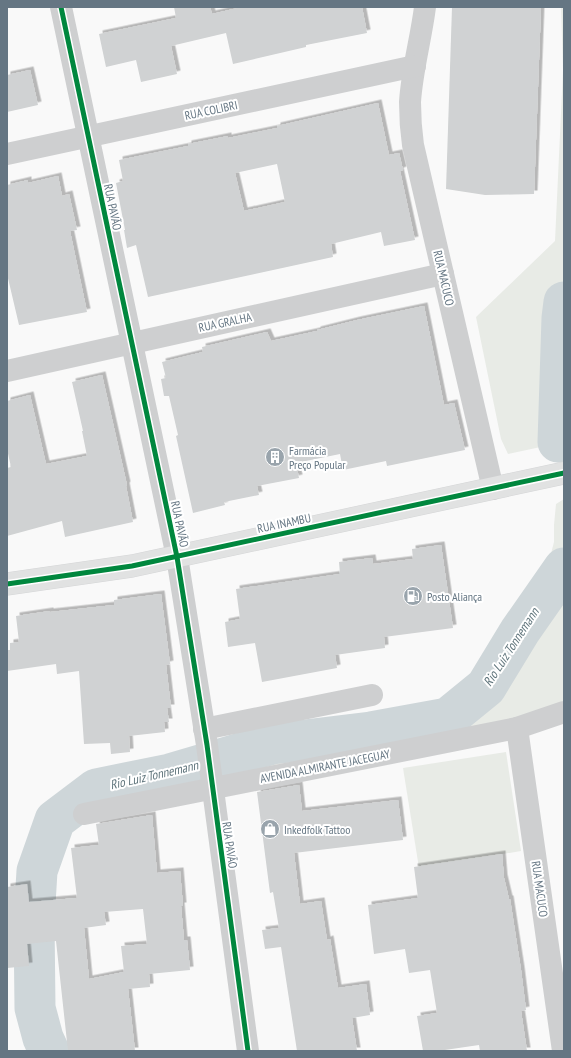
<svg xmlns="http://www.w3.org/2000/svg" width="571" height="1058" font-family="'PT Sans Narrow',sans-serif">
	<defs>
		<filter id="shadow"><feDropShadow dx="3.5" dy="-3.5" stdDeviation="0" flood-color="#0004"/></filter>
	</defs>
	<rect width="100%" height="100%" fill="#f9f9f9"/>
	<g fill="#e8ebe6">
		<path d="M561,7H564V442L508,454L501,439L476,317L555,241L563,70Z"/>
		<path d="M564,499V704L463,736L262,768L239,769L227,762V748L255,741L382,719L408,718L437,714L468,696L489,662L502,646L510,623V612L533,580L547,569L554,542V525L556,504Z"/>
		<path d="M506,752L521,851L419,868L403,768Z"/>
	</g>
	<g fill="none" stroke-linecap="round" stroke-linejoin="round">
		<g stroke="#ced6d9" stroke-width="41">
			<path d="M558,442L562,318L564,302"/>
			<path d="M49,1051L43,1038L35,1008L34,920L37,871L55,820L96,789L170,774L272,744L371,732L448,718L486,687L520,631L564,568"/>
		</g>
	</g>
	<g fill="#d0d2d3" fill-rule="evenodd" filter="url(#shadow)">
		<path d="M174,7H210L212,14L242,7H362L367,33L306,45V47L233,64L226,33L171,46L177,74L141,82L136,60L106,67L99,34L176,18Z"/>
		<path d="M452,7H541L534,194L485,195L446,189Z"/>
		<path d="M30,70L38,105L7,112V75Z"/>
		<path d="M378,103L389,155L399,153L403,170L400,171L415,240L384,246L381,232L331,244L333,257L148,297L136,245L127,248L124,230H125L116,183L123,181L119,160L188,146V144L228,136V138L277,128V126ZM277,164L285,202L244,211L235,173Z"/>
		<path d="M58,176L62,196L69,194L77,230L70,231L87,312L19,325L7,274V185L28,180V183Z"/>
		<path d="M424,306L444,405L454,403L465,450L387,466L386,461L343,470L340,454L296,463L299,478L257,486L259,495L224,502L225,505L193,513L176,436L178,435L169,396H164L161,379L166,378L162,362L203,352L202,347L267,332L271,341L317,331V330L357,320Z"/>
		<path d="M102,375L127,485L126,486L133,522L65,537L62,521L7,536V468L11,467L7,449V401L30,395L46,464L87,456L82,431H83L72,382Z"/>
		<path d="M441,545L453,628L384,637L385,648L335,655L337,668L262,682L255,643L228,647L225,622L240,619L236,589L340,574L339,562L372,558L373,564L413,559L412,549Z"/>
		<path d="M161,594L170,664L166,665L171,708H167L169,722H164L165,732L129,736L130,752L111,754L110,743L84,744L79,671L57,674L56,664L7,671V650H10V643L19,642L16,616L50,611V612L114,605V600Z"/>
		<path d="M299,785L302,811L398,800L403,840L294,853L300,904L321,901L327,940L330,939L338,988L366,984L370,1015L352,1018L357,1051H297L281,947L265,949L262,930L279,928L273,892L270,893L257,792Z"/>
		<path d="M152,815L157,873L180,871L183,906H181L184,940H187L190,970L149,974L150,987L128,989L135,1051H68L56,941L27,944L29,966L7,968V887L27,884L29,902L77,898L71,848L99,845L96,824ZM143,909L147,944L121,946L124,972L89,979L84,928L106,925L104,912Z"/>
		<path d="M502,854L504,878L509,899H510L521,970L526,1010L521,1011L527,1051H480L479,1045L438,1051H423L417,1016L437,1013L430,970L409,973L405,949L374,954L368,905L418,898L414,867Z"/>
	</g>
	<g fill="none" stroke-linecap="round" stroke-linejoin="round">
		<g stroke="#d5d6d7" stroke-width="23">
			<path id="major" d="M7,584L132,566L564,473"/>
		</g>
		<g stroke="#cecfd0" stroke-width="22">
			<path d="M61,7L177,557L207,745L248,1051"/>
			<path d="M425,7C421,39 412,70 410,102C410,117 411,131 413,145L493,489"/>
			<path d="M7,154L415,66"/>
			<path d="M7,371L443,274"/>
			<path d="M517,728L563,1051"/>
			<path d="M204,729L372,695"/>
			<path d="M84,814L517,728L564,712"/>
		</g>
		<use href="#major" stroke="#e1e2e2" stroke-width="22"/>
		<g stroke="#fff" stroke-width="8">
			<g id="cycleway">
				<path d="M61,7L177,557L207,745L248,1051"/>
				<path d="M7,584L132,566L564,473"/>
			</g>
		</g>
		<use href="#cycleway" stroke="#00873e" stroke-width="5"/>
	</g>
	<defs>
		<g id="building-disc" transform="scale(1)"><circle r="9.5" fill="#99a4ac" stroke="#fff"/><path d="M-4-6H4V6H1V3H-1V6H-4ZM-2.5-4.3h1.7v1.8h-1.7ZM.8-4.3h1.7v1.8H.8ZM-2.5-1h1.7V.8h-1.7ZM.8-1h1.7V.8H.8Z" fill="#fff"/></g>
		<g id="fuel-disc" transform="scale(1)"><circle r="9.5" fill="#99a4ac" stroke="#fff"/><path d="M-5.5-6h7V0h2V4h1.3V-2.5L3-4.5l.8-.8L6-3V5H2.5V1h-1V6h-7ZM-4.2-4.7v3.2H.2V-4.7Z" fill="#fff"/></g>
		<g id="shop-disc" transform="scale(1)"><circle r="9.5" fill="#99a4ac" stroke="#fff"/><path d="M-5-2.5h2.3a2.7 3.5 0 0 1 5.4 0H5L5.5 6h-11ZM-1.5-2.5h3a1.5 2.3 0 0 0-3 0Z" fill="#fff"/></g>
	</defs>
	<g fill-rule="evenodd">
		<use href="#building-disc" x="275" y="457"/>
		<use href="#fuel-disc" x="413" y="596"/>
		<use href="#shop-disc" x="270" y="829"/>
	</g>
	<g text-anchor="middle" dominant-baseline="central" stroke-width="4" stroke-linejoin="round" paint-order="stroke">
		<g font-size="12" fill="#657683" stroke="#fff">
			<text transform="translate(211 110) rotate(-12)">RUA COLIBRI</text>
			<text transform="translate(113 207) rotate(78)">RUA PAVÃO</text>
			<text transform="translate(444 278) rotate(77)">RUA MACUCO</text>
			<text transform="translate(225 322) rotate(-12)">RUA GRALHA</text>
			<text transform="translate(284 523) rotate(-12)">RUA INAMBU</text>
			<text transform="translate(180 524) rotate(78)">RUA PAVÃO</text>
			<text transform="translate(325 766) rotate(-11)">AVENIDA ALMIRANTE JACEGUAY</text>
			<text transform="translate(230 845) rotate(82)">RUA PAVÃO</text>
			<text transform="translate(540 889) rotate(82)">RUA MACUCO</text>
		</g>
		<g font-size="12" fill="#657683" stroke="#fff" text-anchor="start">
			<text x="289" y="450">Farmácia<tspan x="289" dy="14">Preço Popular</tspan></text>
			<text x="427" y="596">Posto Aliança</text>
			<text x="284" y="829">Inkedfolk Tattoo</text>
		</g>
		<g font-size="13" font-style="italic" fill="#60757c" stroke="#fff">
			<text transform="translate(511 647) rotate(-57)">Rio Luiz Tonnemann</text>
			<text transform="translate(154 775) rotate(-13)">Rio Luiz Tonnemann</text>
		</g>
	</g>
	<rect width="571" height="1058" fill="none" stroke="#657683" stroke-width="16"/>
</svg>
